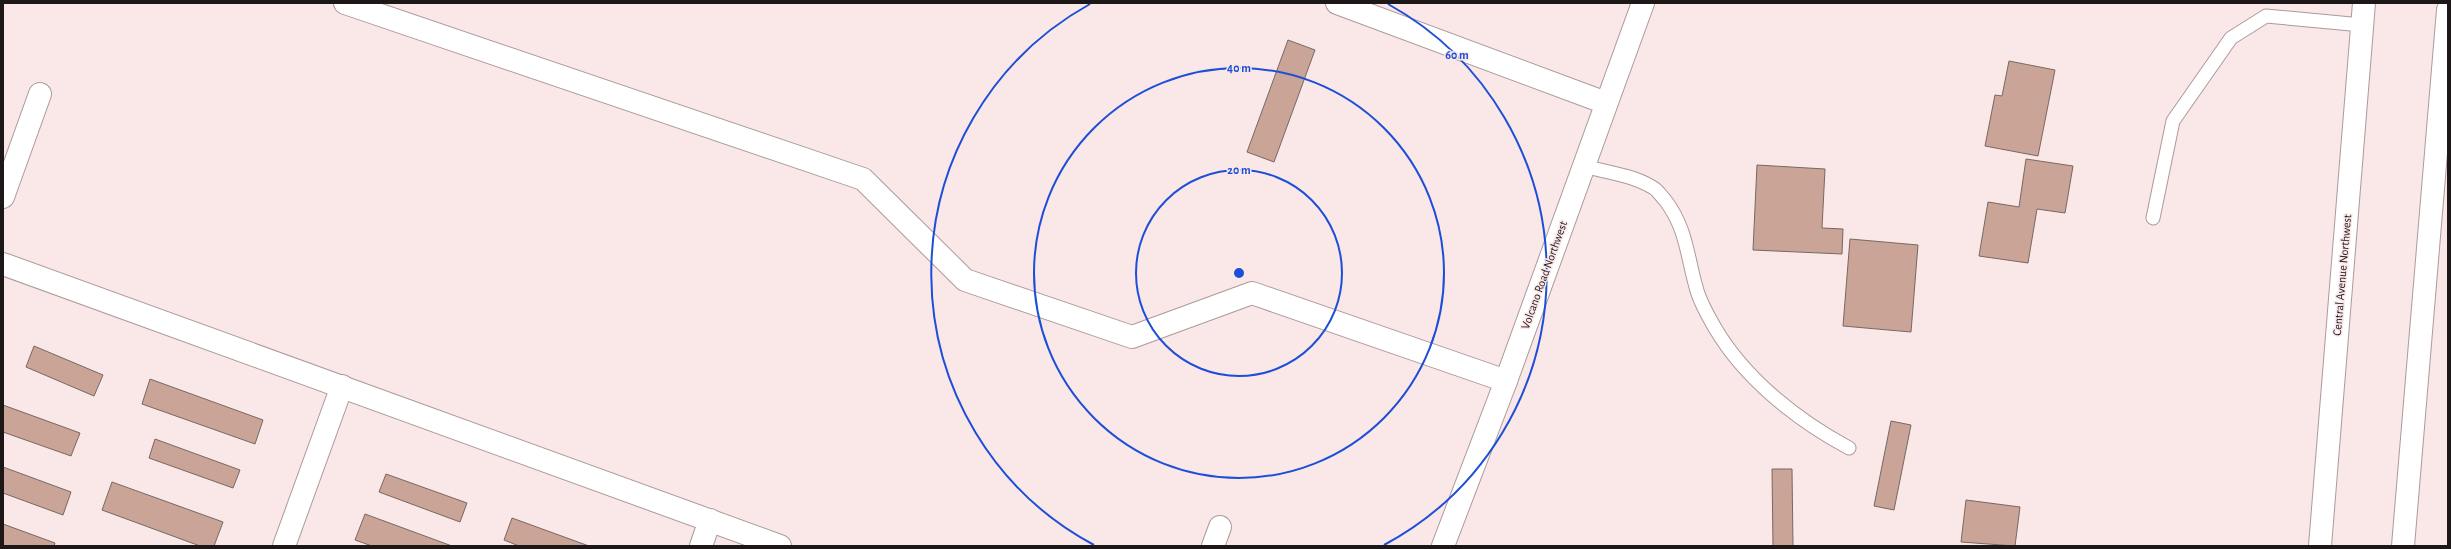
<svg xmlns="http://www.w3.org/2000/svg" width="2451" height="549" font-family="'Alegreya Sans',sans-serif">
	<rect width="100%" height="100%" fill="#fae7e8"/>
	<g fill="#caa496" stroke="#776863">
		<path d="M1288,40L1315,50L1274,162L1247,152Z"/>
		<path d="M2009,61L2055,70L2038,156L1985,146L1995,95L2002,96Z"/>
		<path d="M2026,159L2073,166L2065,213L2037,209L2028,263L1979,256L1988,202L2019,207Z"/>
		<path d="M1757,165L1825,169L1822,228L1843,229L1842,254L1753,250Z"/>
		<path d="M1850,239L1918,245L1911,332L1843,326Z"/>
		<path d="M34,346L103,375L94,396L26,367Z"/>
		<path d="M150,379L263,420L255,444L142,404Z"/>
		<path d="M3,405L80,433L71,456L3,432Z"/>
		<path d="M1891,421L1911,425L1894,510L1874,506Z"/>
		<path d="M155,439L240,470L233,488L149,458Z"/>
		<path d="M3,467L71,492L63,515L3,493Z"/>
		<path d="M1772,469H1792L1793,546H1773Z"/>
		<path d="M386,474L467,503L460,522L379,492Z"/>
		<path d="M112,482L223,522L214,546H200L102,510Z"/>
		<path d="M1966,500L2020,507L2015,546L1961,542Z"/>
		<path d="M365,514L452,546H372L355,540Z"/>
		<path d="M512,518L589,546H519L504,540Z"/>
		<path d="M3,524L55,543L54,546H3Z"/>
	</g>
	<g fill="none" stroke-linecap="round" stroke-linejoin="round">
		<g stroke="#ac9a9b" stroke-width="15">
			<g id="service">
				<path d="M1583,166C1606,172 1632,175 1652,187C1657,189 1661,196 1665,200C1686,227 1687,255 1696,287C1699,300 1708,316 1715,328C1745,379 1797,420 1849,448"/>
				<path d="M2153,218L2173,121L2231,38L2266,16L2362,25"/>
			</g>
		</g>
		<g stroke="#ac9a9b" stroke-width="24">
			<g id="minor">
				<path d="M345,3L863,179L965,280L1132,337L1252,293L1506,381"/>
				<path d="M1337,3L1606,103"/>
				<path d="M3,197L40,94"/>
				<path d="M3,264L780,546"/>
				<path d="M284,546L342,386"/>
				<path d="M701,546L710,520"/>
				<path d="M1213,546L1220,527"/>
				<path d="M2320,546L2364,3"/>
			</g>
		</g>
		<g stroke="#ac9a9b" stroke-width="24">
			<path id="tertiary" d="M1443,546L1506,381L1643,3"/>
		</g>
		<g stroke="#ac9a9b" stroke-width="24">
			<path id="primary" d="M2403,546L2448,10"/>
		</g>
		<use href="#service" stroke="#fff" stroke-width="13"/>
		<use href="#minor" stroke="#fff" stroke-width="22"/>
		<use href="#tertiary" stroke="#fff" stroke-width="22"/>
		<use href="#primary" stroke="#fff" stroke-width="22"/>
	</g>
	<g fill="none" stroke="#1d4ed8" stroke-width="2">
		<circle cx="1239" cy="273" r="103"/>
		<circle cx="1239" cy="273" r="205"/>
		<path d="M1094 545A308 308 0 0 1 1090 4M1388 4A308 308 0 0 1 1384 545"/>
	</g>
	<g text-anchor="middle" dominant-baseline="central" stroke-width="3" stroke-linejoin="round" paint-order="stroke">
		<g font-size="12" fill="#1e1718" stroke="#fae7e8">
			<text transform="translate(1544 275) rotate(-70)">Volcano Road Northwest</text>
			<text transform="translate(2342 275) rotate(-85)">Central Avenue Northwest</text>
		</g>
	</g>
	<circle cx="1239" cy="273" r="6" fill="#1d4ed8" stroke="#fae7e8" stroke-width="2"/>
	<g font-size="12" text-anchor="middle" font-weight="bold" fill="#1d4ed8" stroke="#fae7e8" stroke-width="3" stroke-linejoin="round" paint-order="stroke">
		<text x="1457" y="59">60 m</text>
		<text x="1239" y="72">40 m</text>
		<text x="1239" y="174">20 m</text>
	</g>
	<rect width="2451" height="549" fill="none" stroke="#1e1718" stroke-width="8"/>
</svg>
